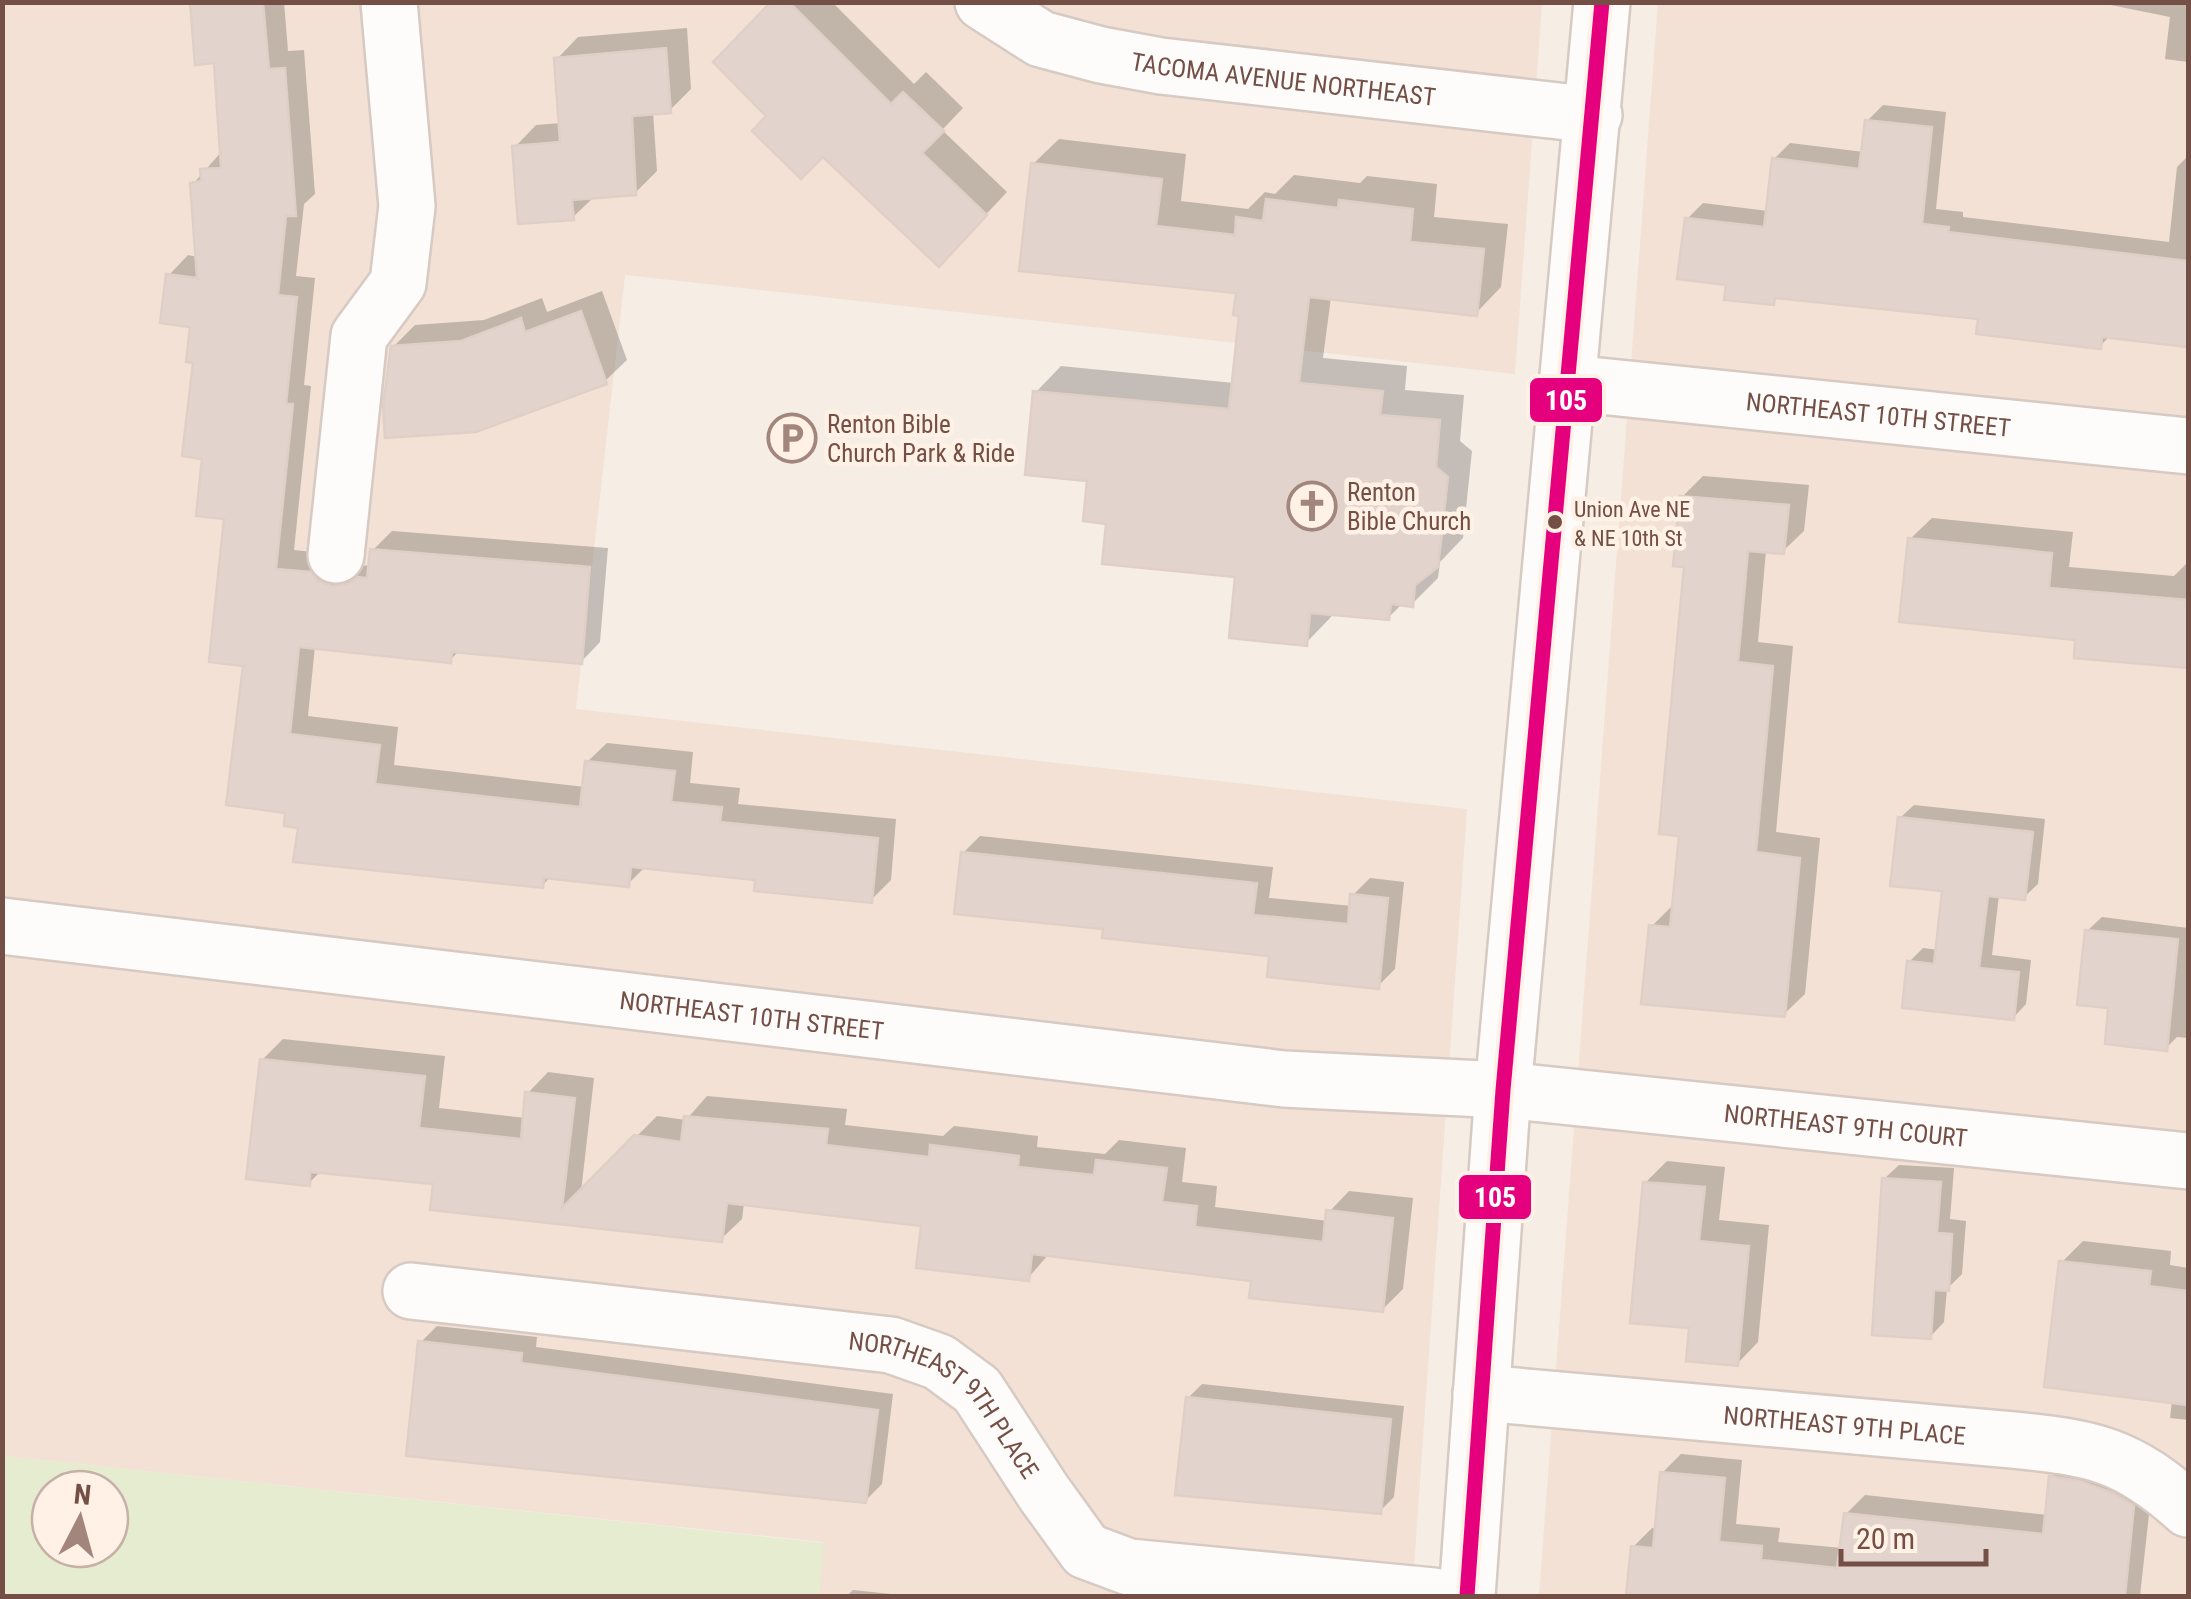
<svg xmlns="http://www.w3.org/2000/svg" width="2191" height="1599" font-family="'Roboto Condensed',sans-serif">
	<rect width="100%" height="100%" fill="#f6ede5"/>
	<g fill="#f2e1d4">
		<path d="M3,3H1542L1515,374L625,275L576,709L1467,809L1412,1596H819L823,1542L3,1456Z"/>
		<path d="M1658,3H2188V1596H1539Z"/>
	</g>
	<path fill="#e5eccf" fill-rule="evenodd" d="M3,1456L824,1543L819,1596H3ZM50,1489H110V1549H50Z"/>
	<g fill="#0003">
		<path d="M192,2H284L288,51L304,50L315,194L304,204L296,276L315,278L304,385L311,386L294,550L331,554L352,567L371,565L372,551L392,531L608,548L600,642L581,662L460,650L450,660L315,646L308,716L398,727L394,765L585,787L587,762L607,743L693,752L690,783L740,788L738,804L896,819L891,880L871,900L758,878L646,866L628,884L551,876L542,886L301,826L288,811L246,664L226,517L205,457L193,325L169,275L188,255L198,257L193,184L223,150L216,61Z"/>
		<path d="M774,2H832L914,84L926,72L963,108L942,130L1007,192L960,242L770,116Z"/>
		<path d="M2096,2H2188V62L2165,59L2170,17Z"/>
		<path d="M687,28L691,89L669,111L653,112L657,171L635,193L595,196L573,217L515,147L536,125L561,123L557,59L578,37Z"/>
		<path d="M1883,105L1946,112L1936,209L1963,212V217L2169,242L2177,167L2188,156V343L2111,335L2100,346L1981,317L1780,296L1773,302L1729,282L1687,219L1703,203L1768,211L1774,159L1790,143L1864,152L1867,121Z"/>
		<path d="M1059,139L1186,154L1181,201L1248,209L1265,192L1275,194L1294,175L1360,183L1367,176L1437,184L1434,217L1508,224L1501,287L1476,313L1331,297L1323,358L1407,366L1405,390L1464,395L1460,441L1472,451L1463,538L1440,562L1438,578L1412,604L1403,603L1388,618L1332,613L1331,617L1306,643L1237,575L1090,478L1036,392L1061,366L1234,383L1241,313L1238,291L1033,164Z"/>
		<path d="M602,291L627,360L605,381L393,347L415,325L484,320L542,298L547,312Z"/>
		<path d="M1703,476L1809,485L1804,531L1783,551L1766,550L1758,642L1793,646L1776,832L1820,838L1805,994L1784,1014L1652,926L1673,905L1682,833L1687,564L1682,497Z"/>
		<path d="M1932,518L2073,532L2069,567L2174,576L2188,562V666L2076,655L2078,638L1910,539Z"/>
		<path d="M1914,805L2045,819L2038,884L2024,897L1999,895L1992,955L2031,960L2026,1004L2013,1018L1909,962L1923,948L1938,950L1944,889L1900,818Z"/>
		<path d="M980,836L1273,867L1269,898L1352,906L1353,895L1370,878L1404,882L1395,969L1378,986L1272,953L1106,927L963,853Z"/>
		<path d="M2102,917L2188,928V1038L2177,1037L2166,1048L2111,1005L2087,931Z"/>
		<path d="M283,1039L445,1056L439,1108L525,1118L528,1093L548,1072L594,1078L581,1192L657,1116L686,1120L707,1096L847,1109L845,1125L943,1136L954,1126L1038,1136L1037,1147L1105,1154L1119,1140L1186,1148L1182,1182L1217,1186L1215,1207L1328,1221L1329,1212L1349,1191L1413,1198L1403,1289L1382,1310L1254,1279L1049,1254L1028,1278L924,1224L744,1203L742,1219L721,1239L433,1207L435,1182L321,1171L309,1183L262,1060Z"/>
		<path d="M1667,1161L1725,1167L1719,1220L1769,1225L1758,1342L1737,1364L1692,1326L1645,1183Z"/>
		<path d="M1899,1165L1954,1168L1950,1219L1966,1221L1962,1274L1947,1289L1944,1322L1930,1337L1884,1179Z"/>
		<path d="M2083,1241L2171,1251L2170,1265L2188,1268V1420L2170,1418L2172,1401L2062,1262Z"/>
		<path d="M437,1326L537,1337L536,1347L893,1394L882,1484L865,1501L421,1342Z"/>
		<path d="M1202,1384L1404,1406L1394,1497L1380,1511L1188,1398Z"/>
		<path d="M1681,1454L1742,1460L1736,1524L1780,1528L1778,1542L1842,1548L1846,1514L1865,1495L2048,1515L2052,1477L2070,1458L2152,1487L2140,1596H1651L1633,1547L1652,1528L1657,1529L1662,1473Z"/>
		<path d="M853,1590L910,1596H847Z"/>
	</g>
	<g fill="#e2d4cd" stroke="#dfcfc7" stroke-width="2.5">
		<path d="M190,2H263L269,69L285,68L296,216H286L278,295L297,297L286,404H293L276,569L311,572L318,581L332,586L348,584L357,577L367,578L370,549L590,567L582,664L452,652L451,663L299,647L290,734L380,745L375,784L580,807L585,761L675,771L671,802L722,807L720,822L878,838L872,903L754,891L755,880L631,867L629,887L544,878L543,888L293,862L298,828L284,826L285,813L226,805L243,666L209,662L224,519L196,516L202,459L182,456L193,363L186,362L190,327L160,323L166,274L197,278L190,183L201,181L200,169L221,168L214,63L195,65Z"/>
		<path d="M771,2H789L891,104L903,92L944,131L922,153L987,215L939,267L823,157L801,179L752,131L766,116L713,62Z"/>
		<path d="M666,48L671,113L632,116L636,195L572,200L574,220L518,224L512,146L560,142L554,58Z"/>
		<path d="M1865,120L1932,127L1922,224L1949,227L1948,232L2188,261V347L2102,337L2101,349L1976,334L1978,319L1775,298L1774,305L1724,300L1726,285L1677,279L1685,218L1764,227L1772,158L1859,169Z"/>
		<path d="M1031,163L1162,179L1156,226L1235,235L1236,217L1263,221L1266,199L1338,208L1339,200L1413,209L1410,242L1484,249L1477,316L1309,297L1299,383L1383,391L1380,415L1440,420L1436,467L1448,477L1438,567L1415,585L1413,607L1391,604L1389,620L1310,613L1307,646L1229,638L1235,577L1102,564L1106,524L1083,521L1087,481L1025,475L1033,391L1229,409L1239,316L1233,315L1236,293L1019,271Z"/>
		<path d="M581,311L607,384L476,432L385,438L383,406L391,346L461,341L521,318L525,332Z"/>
		<path d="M1680,496L1789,505L1784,554L1748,551L1738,662L1773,666L1756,852L1800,858L1785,1017L1641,1004L1649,925L1670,927L1679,836L1659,834L1684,567L1673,566Z"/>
		<path d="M1908,538L2052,553L2049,588L2188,600V668L2074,658L2075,640L1899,622Z"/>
		<path d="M1898,817L2033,832L2025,900L1988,896L1979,968L2019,972L2014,1020L1902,1008L1907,961L1934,964L1942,891L1890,886Z"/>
		<path d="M961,852L1257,883L1253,915L1348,924L1350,894L1388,898L1379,989L1267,977L1269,956L1102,938L1103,929L954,914Z"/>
		<path d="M2085,930L2178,939L2167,1051L2105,1044L2108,1008L2077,1005Z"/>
		<path d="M260,1059L425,1076L419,1128L521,1139L525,1092L575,1098L562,1208L634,1135L681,1142L684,1116L828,1129L826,1145L929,1157L930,1145L1019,1156L1018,1167L1094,1175L1096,1160L1167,1168L1162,1202L1197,1206L1195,1227L1323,1242L1326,1210L1393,1218L1383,1312L1249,1298L1251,1281L1032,1254L1029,1281L916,1268L921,1226L727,1203L722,1242L430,1210L433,1184L310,1172V1186L246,1179Z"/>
		<path d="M1882,1178L1941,1182L1937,1233L1952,1234L1949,1291L1934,1290L1931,1339L1872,1335Z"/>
		<path d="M1643,1182L1705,1187L1699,1241L1749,1246L1738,1366L1686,1361L1689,1328L1630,1323Z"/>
		<path d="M2059,1261L2151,1271L2149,1286L2188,1291V1405L2044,1387Z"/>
		<path d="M418,1341L522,1353L521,1363L878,1410L866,1503L406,1456Z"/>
		<path d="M1186,1397L1391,1419L1381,1514L1175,1495Z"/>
		<path d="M1660,1472L1725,1478L1719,1542L1762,1546L1761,1560L1837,1568L1844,1513L2043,1534L2049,1476L2080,1481L2113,1493L2134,1506L2125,1596H1626L1631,1546L1653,1548Z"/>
	</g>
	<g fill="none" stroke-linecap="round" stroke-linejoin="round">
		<g stroke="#d7cac3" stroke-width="60">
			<g id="minor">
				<path id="s1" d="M983,2L1041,39L1101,55L1161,66L1594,115"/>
				<path id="s2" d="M1570,383L2188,446"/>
				<path d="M336,555L359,336L398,283L407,206L389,2"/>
				<path id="s3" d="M2,926L1284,1079L1503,1090L2188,1161"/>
				<path id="s4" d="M411,1291L891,1345L939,1362L977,1390L1044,1493L1086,1551L1129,1567L1433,1596"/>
				<path id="s5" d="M1481,1393L2013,1440C2093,1448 2127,1454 2188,1509"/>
				<path d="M1467,1596L1503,1090L1602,2"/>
			</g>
		</g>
		<use href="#minor" stroke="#fefcfb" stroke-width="55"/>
		<g stroke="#fff1e6" stroke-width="22">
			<path id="bus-1" d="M1467,1596L1503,1090L1602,2"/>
		</g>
		<use href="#bus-1" stroke="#e5007d" stroke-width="15"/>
	</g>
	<defs>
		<g id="parking-ring" transform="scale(2.5)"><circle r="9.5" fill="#fff1e6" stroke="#a2867d" stroke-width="1.5"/><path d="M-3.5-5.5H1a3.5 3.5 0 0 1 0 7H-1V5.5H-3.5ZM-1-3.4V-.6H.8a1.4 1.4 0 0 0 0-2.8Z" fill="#a2867d"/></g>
		<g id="church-ring" transform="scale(2.5)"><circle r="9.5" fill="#fff1e6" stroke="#a2867d" stroke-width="1.5"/><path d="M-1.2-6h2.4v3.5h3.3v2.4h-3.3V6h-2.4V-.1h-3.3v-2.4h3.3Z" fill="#a2867d"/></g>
	</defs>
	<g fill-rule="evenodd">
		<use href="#parking-ring" x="792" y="438"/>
		<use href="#church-ring" x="1312" y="506"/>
	</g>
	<circle fill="#744f45" stroke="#fff1e6" stroke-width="4" cx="1555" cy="522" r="9"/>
	<g text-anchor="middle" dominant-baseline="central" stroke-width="9" stroke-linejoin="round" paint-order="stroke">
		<g font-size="22" fill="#744f45" stroke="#fff1e6" text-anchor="start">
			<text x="1574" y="509">Union Ave NE<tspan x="1574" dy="29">&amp; NE 10th St</tspan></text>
		</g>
		<g font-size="25" fill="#744f45" stroke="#fff1e6">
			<text stroke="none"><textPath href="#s1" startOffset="315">TACOMA AVENUE NORTHEAST</textPath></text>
			<text stroke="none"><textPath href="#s2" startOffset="310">NORTHEAST 10TH STREET</textPath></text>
			<text stroke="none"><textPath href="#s3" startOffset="755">NORTHEAST 10TH STREET</textPath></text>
			<text stroke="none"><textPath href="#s3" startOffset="1855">NORTHEAST 9TH COURT</textPath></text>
			<text stroke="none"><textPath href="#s4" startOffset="562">NORTHEAST 9TH PLACE</textPath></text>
			<text stroke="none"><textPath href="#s5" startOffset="365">NORTHEAST 9TH PLACE</textPath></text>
		</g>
		<g font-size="25" fill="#744f45" stroke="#fff1e6" text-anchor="start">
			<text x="827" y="424">Renton Bible<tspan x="827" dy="29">Church Park &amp; Ride</tspan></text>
			<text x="1347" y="492">Renton<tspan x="1347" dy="29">Bible Church</tspan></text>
		</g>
	</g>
	<g stroke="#fff1e6" stroke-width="4">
		<rect x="1528" y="376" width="76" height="48" rx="10" fill="#e5007d"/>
		<rect x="1457" y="1173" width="76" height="48" rx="10" fill="#e5007d"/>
	</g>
	<g font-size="28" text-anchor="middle" font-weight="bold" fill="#fff">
		<text x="1566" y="410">105</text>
		<text x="1495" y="1207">105</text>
	</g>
	<rect width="2191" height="1599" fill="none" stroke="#744f45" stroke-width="10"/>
	<g transform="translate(80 1519) rotate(6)"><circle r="48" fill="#fff1e6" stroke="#c7b0a6" stroke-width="2.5"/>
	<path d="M0-8L18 38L0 25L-18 38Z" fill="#a2867d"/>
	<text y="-15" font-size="28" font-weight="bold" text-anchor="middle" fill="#744f45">N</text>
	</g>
	<path d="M1841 1549v15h145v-15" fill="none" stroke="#744f45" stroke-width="5"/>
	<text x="1856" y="1549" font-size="30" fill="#744f45" stroke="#fff1e6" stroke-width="8" paint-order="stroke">20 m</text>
</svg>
